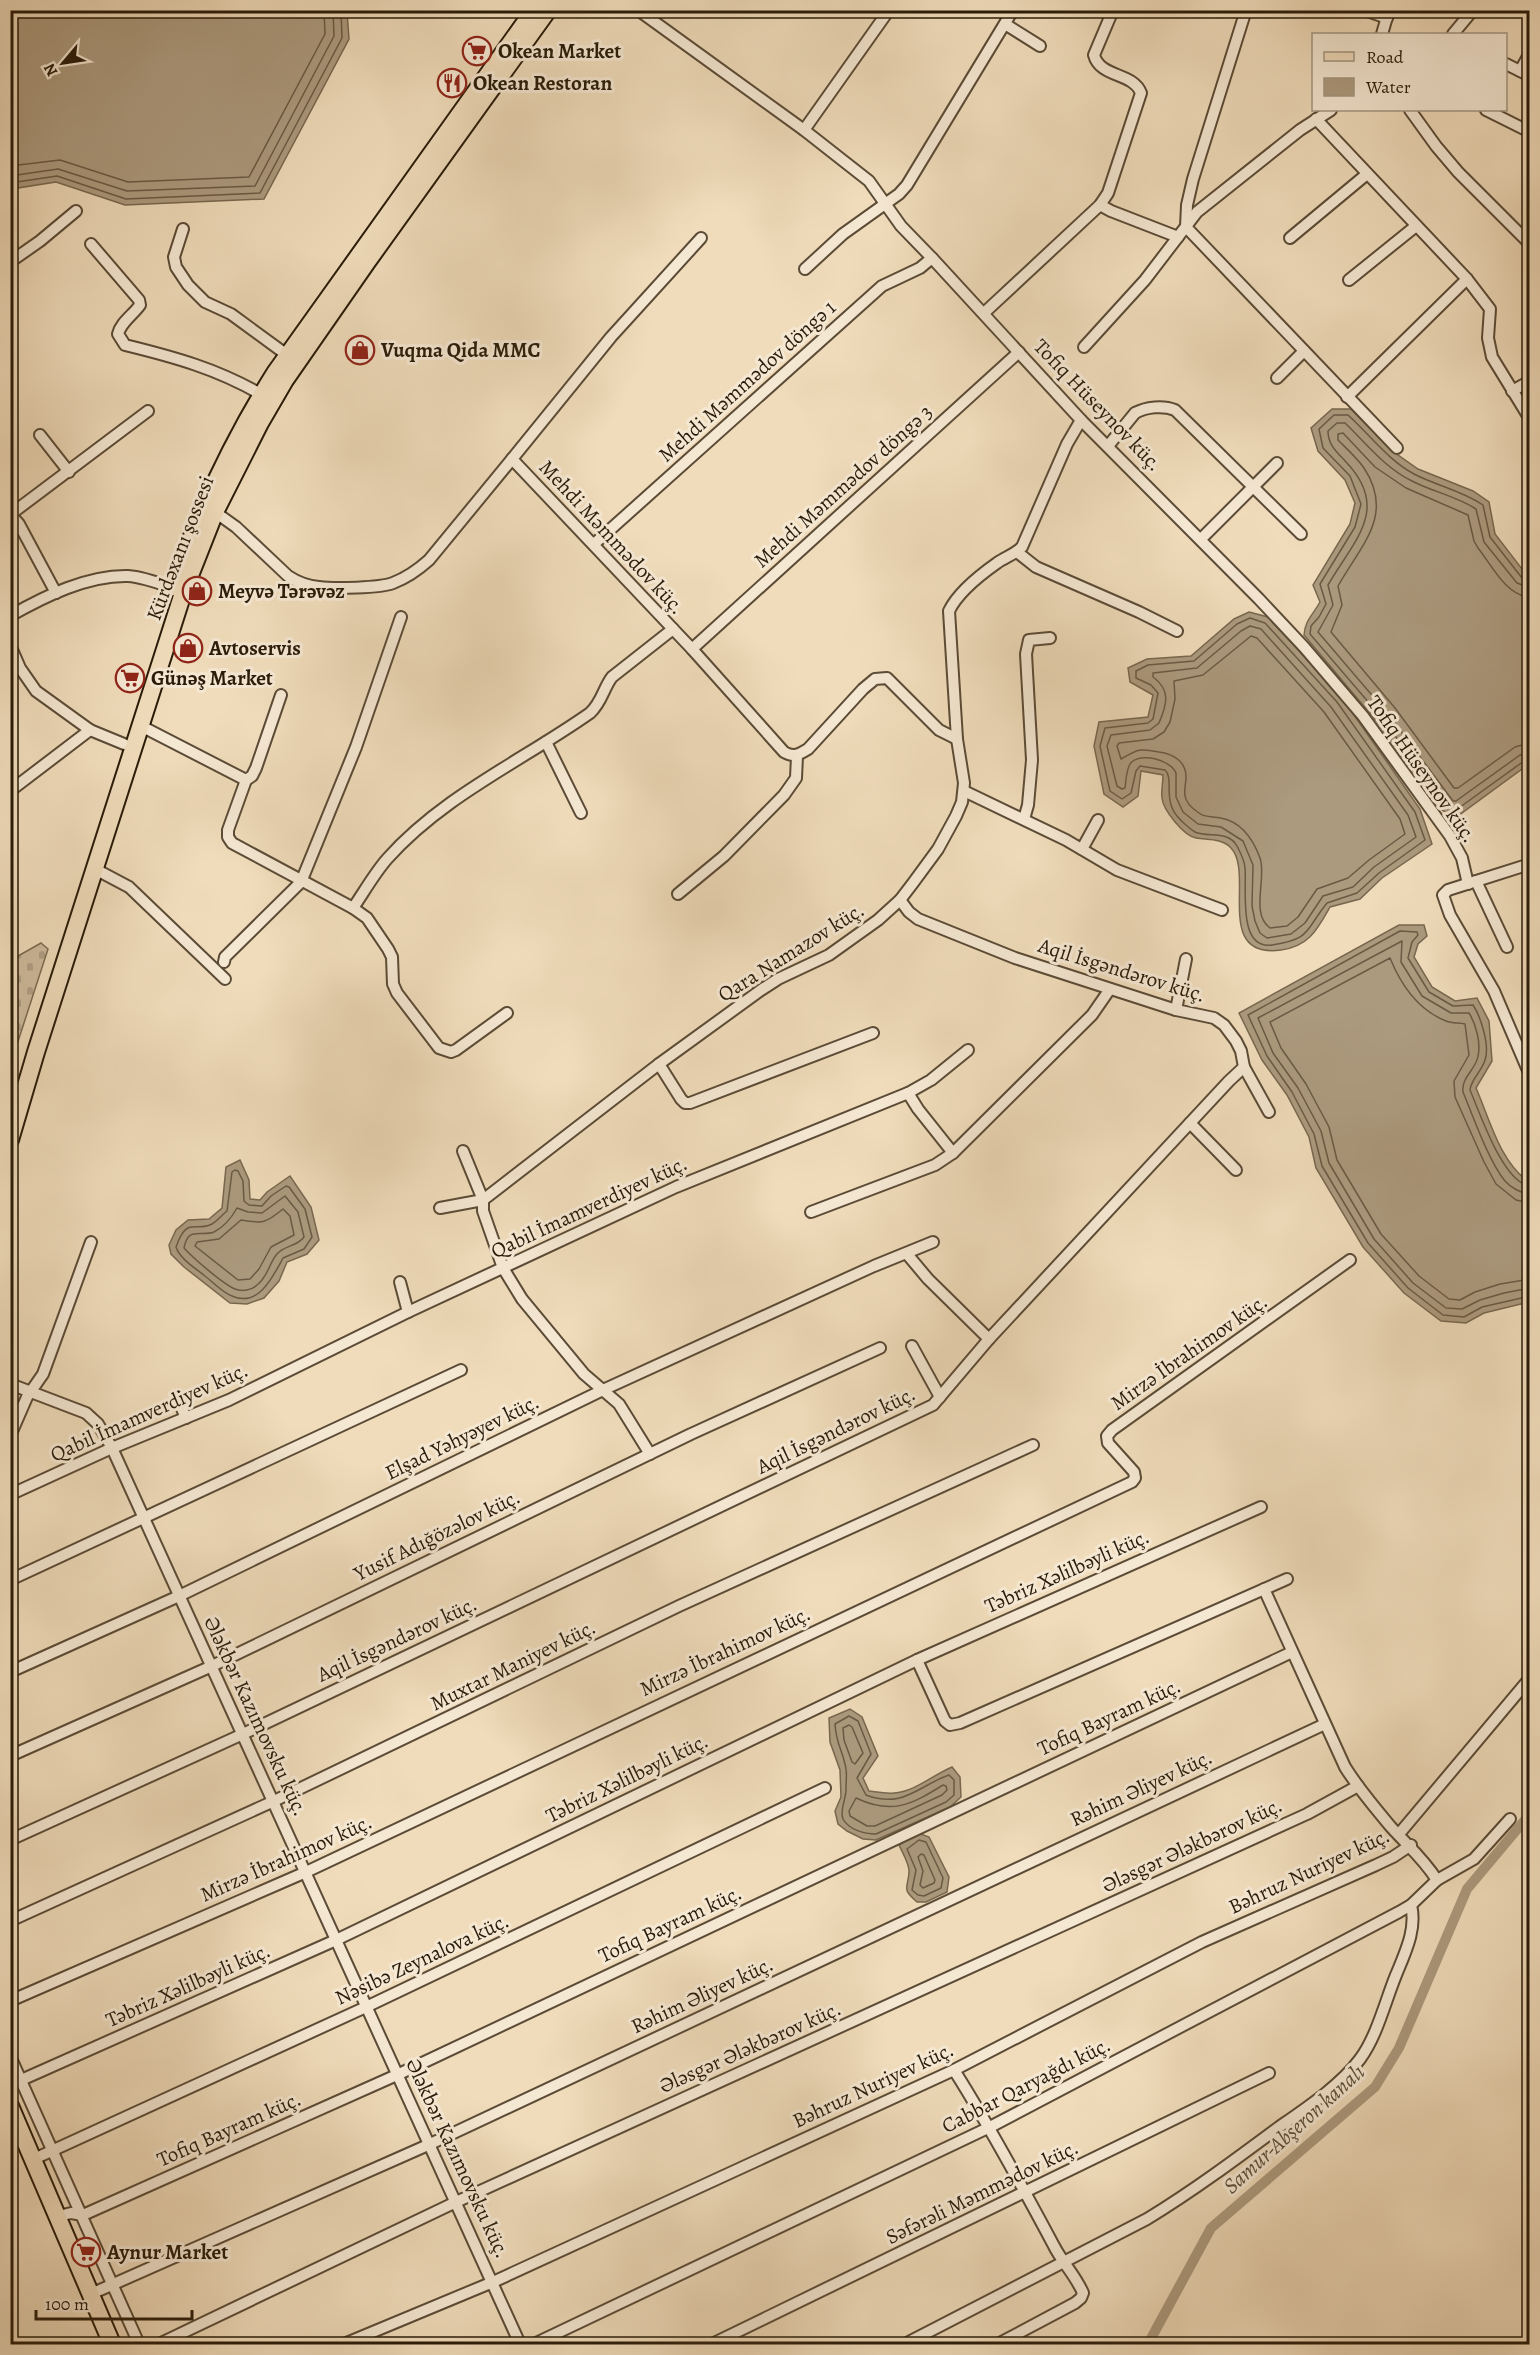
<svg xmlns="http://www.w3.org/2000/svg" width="1540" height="2355" font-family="Alegreya,serif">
	<defs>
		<pattern id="cemetery-stones" width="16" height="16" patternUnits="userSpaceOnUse" patternTransform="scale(1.5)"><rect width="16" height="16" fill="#cebb9d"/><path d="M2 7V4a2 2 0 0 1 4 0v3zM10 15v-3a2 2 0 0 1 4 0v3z" fill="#b1a086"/></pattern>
	</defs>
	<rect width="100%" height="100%" fill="#f0dcbb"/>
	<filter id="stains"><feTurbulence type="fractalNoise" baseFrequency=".00333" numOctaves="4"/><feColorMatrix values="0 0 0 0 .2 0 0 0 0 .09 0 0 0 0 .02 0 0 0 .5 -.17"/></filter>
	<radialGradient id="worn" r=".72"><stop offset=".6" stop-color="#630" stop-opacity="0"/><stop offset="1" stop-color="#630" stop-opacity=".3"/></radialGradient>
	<path fill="url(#cemetery-stones)" stroke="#7c6b53" stroke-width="1.5" d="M41,943L48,949L11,1063V960Z"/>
	<g fill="#ac9a7e" stroke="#78674f" stroke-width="1.5">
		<path d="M11,10L347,11L349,39L264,199L125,205L56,182L11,189Z"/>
		<path d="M1332,409H1351L1391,450L1418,469L1473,491L1489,502L1495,534L1529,578V764L1455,818L1442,810L1377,722L1304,635C1305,620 1313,615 1320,602L1313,585L1350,524L1355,503L1345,480L1318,451L1311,428Z"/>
		<path d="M1249,612L1268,617L1342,698L1420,809L1432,844L1382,878L1360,899L1330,907C1317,930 1309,946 1281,950C1213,959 1255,873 1231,848C1222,838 1207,840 1196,838C1184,836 1163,810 1162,798C1161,791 1163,783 1163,775L1141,771L1138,796L1123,807L1104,794L1094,746L1099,722L1148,717L1153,695L1130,682L1128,668L1147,659L1191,656L1234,619Z"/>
		<path d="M1399,925H1424L1427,936L1418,944L1414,957L1432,987L1455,1001L1477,998L1489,1021L1492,1061L1476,1088C1490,1120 1500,1162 1529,1182V1302L1484,1313L1466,1323L1441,1321L1404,1293L1363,1247L1316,1168L1309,1137L1287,1095L1262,1060L1239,1013Z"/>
		<path d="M240,1160L249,1180L250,1199L260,1200L267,1192L290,1176L311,1207L319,1240L307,1254L287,1262L279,1281L264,1298L247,1304L230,1303L184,1267L171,1254L169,1245L176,1230L188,1220L209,1219L222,1208L226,1167Z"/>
		<path d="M850,1709L862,1717L878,1756L863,1778L869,1791C877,1792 886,1794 894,1793C914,1792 933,1775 952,1767L960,1777L961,1797L950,1807L876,1840L863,1839L847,1831L838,1824L835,1811L841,1797L840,1770L830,1742L829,1718Z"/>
		<path d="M918,1833L929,1837L949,1877L947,1892L926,1902H917C901,1888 908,1889 909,1872C910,1865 902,1852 899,1845Z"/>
	</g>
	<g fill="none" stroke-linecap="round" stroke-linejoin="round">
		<g stroke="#6a5a44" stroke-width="1.5">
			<path d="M10,166L60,160L128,182L249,177L325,34L324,10"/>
			<path d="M10,176L58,169L127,191L255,186L334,36L333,10"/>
			<path d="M10,183L57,176L126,199L260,193L342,38L341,10"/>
			<path d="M1530,581L1522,578L1490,537L1483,505C1461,490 1437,486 1414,474C1388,460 1370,435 1348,415H1334L1319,429L1323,448L1350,476L1361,504L1355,527L1320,584L1326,604L1319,617L1311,626L1310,634L1382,718L1446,805L1456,810L1524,761L1530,760"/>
			<path d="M1530,588L1517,583L1484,542L1476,509C1456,496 1433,492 1412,481C1385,468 1366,443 1345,423H1337L1328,431C1328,445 1337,452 1346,462C1391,509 1354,540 1328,585L1333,605L1318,632L1388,714L1453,801H1456L1520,755L1530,752"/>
			<path d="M1530,597C1506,596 1491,564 1478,548L1474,541L1468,515L1406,488L1375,467L1343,433L1338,434V440C1347,449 1357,458 1364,468C1395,515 1361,545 1338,586L1342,605L1331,632L1395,708L1454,788H1458L1515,747L1530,743"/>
			<path d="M1250,618L1265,623L1337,702L1415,812L1425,840L1379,873L1357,893L1327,903C1305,930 1312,939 1272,945C1237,950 1247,887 1245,868C1245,861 1240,852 1237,846C1228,830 1208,838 1195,832C1190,829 1181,821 1177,816C1163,799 1174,778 1165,770L1140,766L1136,771L1131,793L1122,799L1110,791L1100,746L1105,728L1148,723L1153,719L1158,693L1151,685L1136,678V671L1148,665L1194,661L1237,624Z"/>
			<path d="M1250,626L1261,629L1331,707L1408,815L1416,837L1374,867L1353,887L1323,896L1305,923L1291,934L1267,938L1260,933L1255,921L1252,906L1253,865L1243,841L1221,827L1198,824L1183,812L1176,797V773C1171,760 1140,751 1130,764C1126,771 1126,781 1125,788L1122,789L1117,786L1107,746L1111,735L1150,730L1159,723C1167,704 1171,690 1153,677V673L1197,668L1241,631Z"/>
			<path d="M1251,636L1257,638L1324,712L1400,819L1405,834L1369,860L1348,878L1317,889L1298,917L1287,926L1270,928C1250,914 1267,878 1260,858C1253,839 1242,822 1221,818C1213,816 1205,818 1199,813C1193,809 1186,803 1185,796C1184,790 1186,783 1186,777C1186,761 1173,754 1159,752C1139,748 1138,749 1121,759L1117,746L1119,743L1153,739L1164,732L1170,722L1175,699L1174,681L1203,675Z"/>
			<path d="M235,1170L238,1171L243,1181L244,1201L249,1205L262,1206L271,1196L286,1186L289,1187L305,1209L312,1237L304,1249L283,1258C273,1276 259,1308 232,1296C223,1293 213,1282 205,1276C195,1268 180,1259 176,1247C187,1215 195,1233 212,1224C217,1221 222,1215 227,1211L232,1172Z"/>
			<path d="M1530,1186C1503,1183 1480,1113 1470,1090C1471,1079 1482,1071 1485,1060C1490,1046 1481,1017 1473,1005L1453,1006L1429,992L1408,958L1412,942L1418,935L1417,932L1400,931L1248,1015L1267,1056L1292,1092L1314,1134L1322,1166L1368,1243L1408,1288L1443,1315L1464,1317L1482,1307L1530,1296"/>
			<path d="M1530,1194C1521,1193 1511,1188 1505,1181C1489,1162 1473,1116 1463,1092C1461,1077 1476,1070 1478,1056C1481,1043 1476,1024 1469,1013H1451L1422,996L1401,962L1402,941L1258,1018L1273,1053L1298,1088L1321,1131L1329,1163L1374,1239L1413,1283L1446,1308L1462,1309L1480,1300L1504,1293L1530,1288"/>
			<path d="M285,1196L298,1212L304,1237C297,1247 284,1245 277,1254C269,1263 268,1277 257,1285C252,1290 242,1292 235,1289C223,1284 193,1258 184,1248C188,1226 200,1237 214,1232C224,1227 232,1217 237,1208L248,1212L262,1213Z"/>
			<path d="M1530,1203L1516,1200L1496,1184L1484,1162L1455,1097L1454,1081L1469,1055L1465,1024C1459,1022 1453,1024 1446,1021C1418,1010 1401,985 1390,958L1270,1022L1281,1048L1306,1084L1329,1127L1337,1160L1381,1234L1419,1276L1449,1299L1460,1300L1475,1292L1500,1284L1530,1279"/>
			<path d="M283,1209L290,1216L294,1235L271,1247L259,1269L250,1279L238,1280L195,1246L197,1242L219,1239L241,1220C263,1224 266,1223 283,1209Z"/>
			<path d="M849,1716L858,1721L871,1754L857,1778L866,1795C903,1809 918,1786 949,1775L954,1780V1795L946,1802L876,1834C865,1834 849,1830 843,1819C839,1810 847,1798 846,1787C846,1781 847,1775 846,1769C843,1751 836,1744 835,1724Z"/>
			<path d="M849,1725L852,1727L863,1753L855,1764L852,1762L844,1740L843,1728Z"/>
			<path d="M943,1785L946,1786L947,1790L942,1795L875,1826H867L850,1816L849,1811L856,1798C892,1815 911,1805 943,1785Z"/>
			<path d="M919,1840L926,1842L943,1878L941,1888L924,1896L918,1895L912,1890L916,1870L907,1849Z"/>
			<path d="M921,1854L924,1855L935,1880L934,1883L923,1888L920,1885L923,1871L918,1857Z"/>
		</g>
		<path stroke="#ac9a7e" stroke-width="10" d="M1148,2344L1211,2228L1375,2087L1399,2048L1467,1889L1530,1814"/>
		<g stroke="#5b4b36" stroke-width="14">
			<g id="minor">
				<path d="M638,10L804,130L869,181L901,226L932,258L1081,420L1259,599L1304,647L1363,716L1450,836L1462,858L1468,884"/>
				<path d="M1246,10L1193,179L1187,205L1186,227L1397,448"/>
				<path d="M1364,10L1387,18"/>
				<path d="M1005,24L1040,46"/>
				<path d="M1382,34L1389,10"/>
				<path d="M1453,34L1473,10"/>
				<path d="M1506,64L1530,76"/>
				<path d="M1520,71L1530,53"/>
				<path d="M1410,110L1436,146L1458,172L1530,244"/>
				<path d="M1486,110L1530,132"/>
				<path d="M1316,119L1467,279L1490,309L1488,338L1492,357L1530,419"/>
				<path d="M804,130L889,10"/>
				<path d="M1100,205L1111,211L1178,237"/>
				<path d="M183,229L174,257L176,267L188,285L205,302L231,314L287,355"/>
				<path d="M1290,238L1367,174"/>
				<path d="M91,244L139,300L140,305C133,315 121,322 118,334L125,345C174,357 218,369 262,395"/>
				<path d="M10,262L40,241L76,211"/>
				<path d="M805,269L843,234L899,194L907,185L1013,10"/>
				<path d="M1349,280L1416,226"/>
				<path d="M984,313L1100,205L1108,193L1141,93C1133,72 1100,78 1094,55L1113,10"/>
				<path d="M1084,347L1145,280L1197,212L1300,130L1331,110"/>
				<path d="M1277,378L1304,351"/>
				<path d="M1512,391L1530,381"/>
				<path d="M1347,397L1467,279"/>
				<path d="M40,435L69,472"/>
				<path d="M1108,446L1135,413C1146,407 1163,405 1175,410L1301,534"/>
				<path d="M512,459L611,337L701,238"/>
				<path d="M215,512L236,527L288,576C297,582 307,586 319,587C334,589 380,588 393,583C406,578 419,569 429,560L512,459L692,649L784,752C794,758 800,754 808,749L863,689L875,679L887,678L939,730L957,739"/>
				<path d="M10,514L19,524L56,593"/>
				<path d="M11,514L148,411"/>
				<path d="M1201,539L1277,463"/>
				<path d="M594,544L882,286L920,268L932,258"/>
				<path d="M1017,552L1036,567L1139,612L1177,631"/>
				<path d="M10,616C45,596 88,575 128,576C143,577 159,583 173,588"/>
				<path d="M10,645L20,668L36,691L90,730L124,744"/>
				<path d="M692,649L1019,352"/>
				<path d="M141,726L246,780L228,830V837L232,843L353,908C364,892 374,874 387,859C443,796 522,761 590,713C602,702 603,689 612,677L673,629"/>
				<path d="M546,742L581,813"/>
				<path d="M246,780L252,776L256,768L281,695"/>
				<path d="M10,791L90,730"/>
				<path d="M964,791L1066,840L1117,870L1222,910"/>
				<path d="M1024,819L1028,805L1032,760L1026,654L1029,640L1050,638"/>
				<path d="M1082,849L1098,820"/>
				<path d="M1530,864L1448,890L1443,895L1450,915L1494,991L1530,1075"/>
				<path d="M95,869L129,887L225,979"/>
				<path d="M1476,881L1507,947"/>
				<path d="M678,894L724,856L784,795L796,778L797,756"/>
				<path d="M353,908L367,918L388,949L392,957L393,984L397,993L439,1048L451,1052L456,1050L507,1013"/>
				<path d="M224,962L225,957L301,882L356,747L401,617"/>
				<path d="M1176,1010L1186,959"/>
				<path d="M659,1064L681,1099L685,1103H690L873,1033"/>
				<path d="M1244,1067L1269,1112"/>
				<path d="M908,1093L931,1080L968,1050"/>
				<path d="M1190,1123L1236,1170"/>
				<path d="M440,1208L483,1200L463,1151"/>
				<path d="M811,1212L935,1165L953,1153"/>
				<path d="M907,1254L928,1279L989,1339"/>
				<path d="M400,1282L408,1312"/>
				<path d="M912,1346L940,1397"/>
				<path d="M10,1384L86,1413L98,1424L112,1448L520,2344"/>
				<path d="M177,1397L186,1418"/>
				<path d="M10,1436L27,1397L43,1374L91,1242"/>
				<path d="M650,1454L619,1404L584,1374L522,1299L503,1268L483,1211V1200L659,1064L761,990L778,979L829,955L878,920L900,900L913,883L938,849L956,816L962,802L964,783L957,739L949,611C958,592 980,575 997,563C1006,557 1015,554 1022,547L1067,444L1081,420"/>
				<path d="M16,1492L112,1448L229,1400L408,1312L676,1187L908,1093L918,1109L953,1153L1092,1015L1110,989"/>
				<path d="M10,1580L461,1370"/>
				<path d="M1264,1589L1345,1767C1358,1788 1375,1808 1391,1827C1408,1846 1423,1858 1437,1880"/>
				<path d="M917,1660L945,1721L950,1725L960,1723L1287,1579"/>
				<path d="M10,1672L179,1596L605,1389L874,1266L933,1242"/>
				<path d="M10,1756L212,1666L691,1434L880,1348"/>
				<path d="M1399,1834L1530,1678"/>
				<path d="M10,1840L243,1734L933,1405L989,1339L1229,1081L1244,1067L1241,1051L1236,1041L1224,1025L1214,1018L1176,1010L1015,958L918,919L909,912L900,900"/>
				<path d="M10,1921L274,1801L679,1606L1033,1445"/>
				<path d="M10,2001L306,1872L1132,1482L1135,1478L1134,1472L1108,1443L1107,1436L1112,1430L1350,1260"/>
				<path d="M10,2056L139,2344"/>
				<path d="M954,2070C990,2127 1022,2186 1054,2246C1062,2262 1076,2276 1083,2293L1081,2298L1075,2303L998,2344"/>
				<path d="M10,2085L336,1940L917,1660L1261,1507"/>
				<path d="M34,2159L366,2007L825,1788"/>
				<path d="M59,2216L71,2213L83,2215L399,2074L1292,1652"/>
				<path d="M91,2294L428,2145L1325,1724"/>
				<path d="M159,2344L456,2202L1307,1814L1358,1786"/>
				<path d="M344,2344L493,2282L954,2070L1202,1942L1376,1865L1393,1857L1411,1845"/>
				<path d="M534,2344L990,2127L1399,1912L1411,1905L1437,1880L1474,1859L1510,1819"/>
				<path d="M712,2344L1269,2073"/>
				<path d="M905,2344L1147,2219C1193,2191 1236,2159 1279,2127C1305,2109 1341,2085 1360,2059C1377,2036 1385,2002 1396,1975C1405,1953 1417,1929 1411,1905"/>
			</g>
		</g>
		<g stroke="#291b09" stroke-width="20">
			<g id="primary">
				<path d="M173,587C199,512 233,440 275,373L534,10"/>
				<path d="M10,1140L36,1052L183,593L215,512L260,423L285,380L367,262L548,10"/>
				<path d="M10,2106L112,2344"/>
			</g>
		</g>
		<use href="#minor" stroke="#f5e8d3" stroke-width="10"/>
		<use href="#primary" stroke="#f0dcbb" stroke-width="16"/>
	</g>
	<defs>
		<g id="supermarket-ring" transform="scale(1.5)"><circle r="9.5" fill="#f5e8d3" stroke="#8f2418" stroke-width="1.5"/><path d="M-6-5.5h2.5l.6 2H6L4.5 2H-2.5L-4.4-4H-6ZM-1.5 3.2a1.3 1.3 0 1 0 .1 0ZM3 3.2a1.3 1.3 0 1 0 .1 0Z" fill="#8f2418"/></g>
		<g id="restaurant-ring" transform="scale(1.5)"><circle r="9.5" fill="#f5e8d3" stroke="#8f2418" stroke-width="1.5"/><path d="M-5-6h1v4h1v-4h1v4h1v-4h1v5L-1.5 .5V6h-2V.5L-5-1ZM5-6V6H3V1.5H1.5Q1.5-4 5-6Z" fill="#8f2418"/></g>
		<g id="shop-ring" transform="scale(1.5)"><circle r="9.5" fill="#f5e8d3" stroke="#8f2418" stroke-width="1.5"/><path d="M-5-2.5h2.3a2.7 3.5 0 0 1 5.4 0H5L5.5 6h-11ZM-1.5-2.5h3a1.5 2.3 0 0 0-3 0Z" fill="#8f2418"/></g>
	</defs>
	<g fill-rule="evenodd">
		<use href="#supermarket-ring" x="477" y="51"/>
		<use href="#restaurant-ring" x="452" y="83"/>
		<use href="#shop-ring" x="360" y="350"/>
		<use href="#shop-ring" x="197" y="591"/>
		<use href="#shop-ring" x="188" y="648"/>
		<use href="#supermarket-ring" x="130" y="678"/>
		<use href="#supermarket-ring" x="86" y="2252"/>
	</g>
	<g text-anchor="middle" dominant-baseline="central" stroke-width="6" stroke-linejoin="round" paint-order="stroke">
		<g font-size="21" font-weight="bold" fill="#291b09" stroke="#f5e8d3" text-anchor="start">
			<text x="498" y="51">Okean Market</text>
			<text x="473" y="83">Okean Restoran</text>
			<text x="381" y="350">Vuqma Qida MMC</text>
			<text x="218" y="591">Meyvə Tərəvəz</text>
			<text x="209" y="648">Avtoservis</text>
			<text x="151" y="678">Günəş Market</text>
			<text x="107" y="2252">Aynur Market</text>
		</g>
		<g font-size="21" fill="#291b09" stroke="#f5e8d3">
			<text transform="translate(747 381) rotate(-42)">Mehdi Məmmədov döngə 1</text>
			<text transform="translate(1098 405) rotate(46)">Tofiq Hüseynov küç.</text>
			<text transform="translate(843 486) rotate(-42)">Mehdi Məmmədov döngə 3</text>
			<text transform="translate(612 537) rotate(47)">Mehdi Məmmədov küç.</text>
			<text transform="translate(180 548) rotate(-69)">Kürdəxanı şossesi</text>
			<text transform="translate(1422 769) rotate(55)">Tofiq Hüseynov küç.</text>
			<text transform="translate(791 952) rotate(-32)">Qara Namazov küç.</text>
			<text transform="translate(1122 970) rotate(17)">Aqil İsgəndərov küç.</text>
			<text transform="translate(589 1207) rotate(-25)">Qabil İmamverdiyev küç.</text>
			<text transform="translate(1189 1352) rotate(-35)">Mirzə İbrahimov küç.</text>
			<text transform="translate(149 1412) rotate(-24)">Qabil İmamverdiyev küç.</text>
			<text transform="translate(836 1430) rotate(-26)">Aqil İsgəndərov küç.</text>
			<text transform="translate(462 1437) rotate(-26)">Elşad Yəhyəyev küç.</text>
			<text transform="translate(437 1535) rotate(-26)">Yusif Adığözəlov küç.</text>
			<text transform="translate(1067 1571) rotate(-24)">Təbriz Xəlilbəyli küç.</text>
			<text transform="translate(397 1639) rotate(-25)">Aqil İsgəndərov küç.</text>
			<text transform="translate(725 1651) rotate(-25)">Mirzə İbrahimov küç.</text>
			<text transform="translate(513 1665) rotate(-26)">Muxtar Maniyev küç.</text>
			<text transform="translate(256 1716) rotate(65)">Ələkbər Kazımovsku küç.</text>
			<text transform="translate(1109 1717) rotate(-25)">Tofiq Bayram küç.</text>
			<text transform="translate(627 1778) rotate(-26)">Təbriz Xəlilbəyli küç.</text>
			<text transform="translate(1141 1788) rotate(-25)">Rəhim Əliyev küç.</text>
			<text transform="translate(1192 1845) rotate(-25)">Ələsgər Ələkbərov küç.</text>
			<text transform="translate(286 1858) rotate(-24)">Mirzə İbrahimov küç.</text>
			<text transform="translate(1309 1871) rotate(-25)">Bəhruz Nuriyev küç.</text>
			<text transform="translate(670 1924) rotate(-25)">Tofiq Bayram küç.</text>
			<text transform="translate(422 1959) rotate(-25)">Nəsibə Zeynalova küç.</text>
			<text transform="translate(188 1985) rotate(-24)">Təbriz Xəlilbəyli küç.</text>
			<text transform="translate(702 1995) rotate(-25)">Rəhim Əliyev küç.</text>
			<text transform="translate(750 2047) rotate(-24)">Ələsgər Ələkbərov küç.</text>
			<text transform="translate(873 2085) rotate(-25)">Bəhruz Nuriyev küç.</text>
			<text transform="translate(1026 2085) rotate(-27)">Cabbar Qaryağdı küç.</text>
			<text transform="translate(229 2129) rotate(-24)">Tofiq Bayram küç.</text>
			<text transform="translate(458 2158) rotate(65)">Ələkbər Kazımovsku küç.</text>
			<text transform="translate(982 2192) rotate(-26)">Səfərəli Məmmədov küç.</text>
		</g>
		<g font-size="22" font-style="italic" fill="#5d4e38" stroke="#f5e8d3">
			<text transform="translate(1294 2129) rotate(-42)">Samur-Abşeron kanalı</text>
		</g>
	</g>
	<rect width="1540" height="2355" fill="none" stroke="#f0dcbb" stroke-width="36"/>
	<rect x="12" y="12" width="1516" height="2331" fill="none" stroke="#291b09" stroke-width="3"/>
	<rect x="18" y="18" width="1504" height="2319" fill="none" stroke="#291b09" stroke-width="1.5"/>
	<rect x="1312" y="33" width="195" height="78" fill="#f5e8d3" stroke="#a39682" stroke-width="1.5"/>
	<rect x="1324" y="52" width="30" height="9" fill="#f0dcbb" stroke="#a39682" stroke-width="1.5"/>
	<text x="1366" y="63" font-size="18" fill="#291b09">Road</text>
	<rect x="1324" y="78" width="30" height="18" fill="#ac9a7e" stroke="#a39682" stroke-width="1.5"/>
	<text x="1366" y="93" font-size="18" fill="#291b09">Water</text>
	<g transform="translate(63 63) rotate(241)" stroke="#f5e8d3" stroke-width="4.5" paint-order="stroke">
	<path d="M0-4.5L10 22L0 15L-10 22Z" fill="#291b09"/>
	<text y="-9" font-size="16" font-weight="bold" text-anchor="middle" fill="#291b09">N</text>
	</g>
	<path d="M36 2310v9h156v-9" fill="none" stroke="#291b09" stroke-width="3"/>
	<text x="45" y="2310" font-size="18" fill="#291b09" stroke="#f5e8d3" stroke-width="4.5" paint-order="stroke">100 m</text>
	<rect width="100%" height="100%" filter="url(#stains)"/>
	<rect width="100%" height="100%" fill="url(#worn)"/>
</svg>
